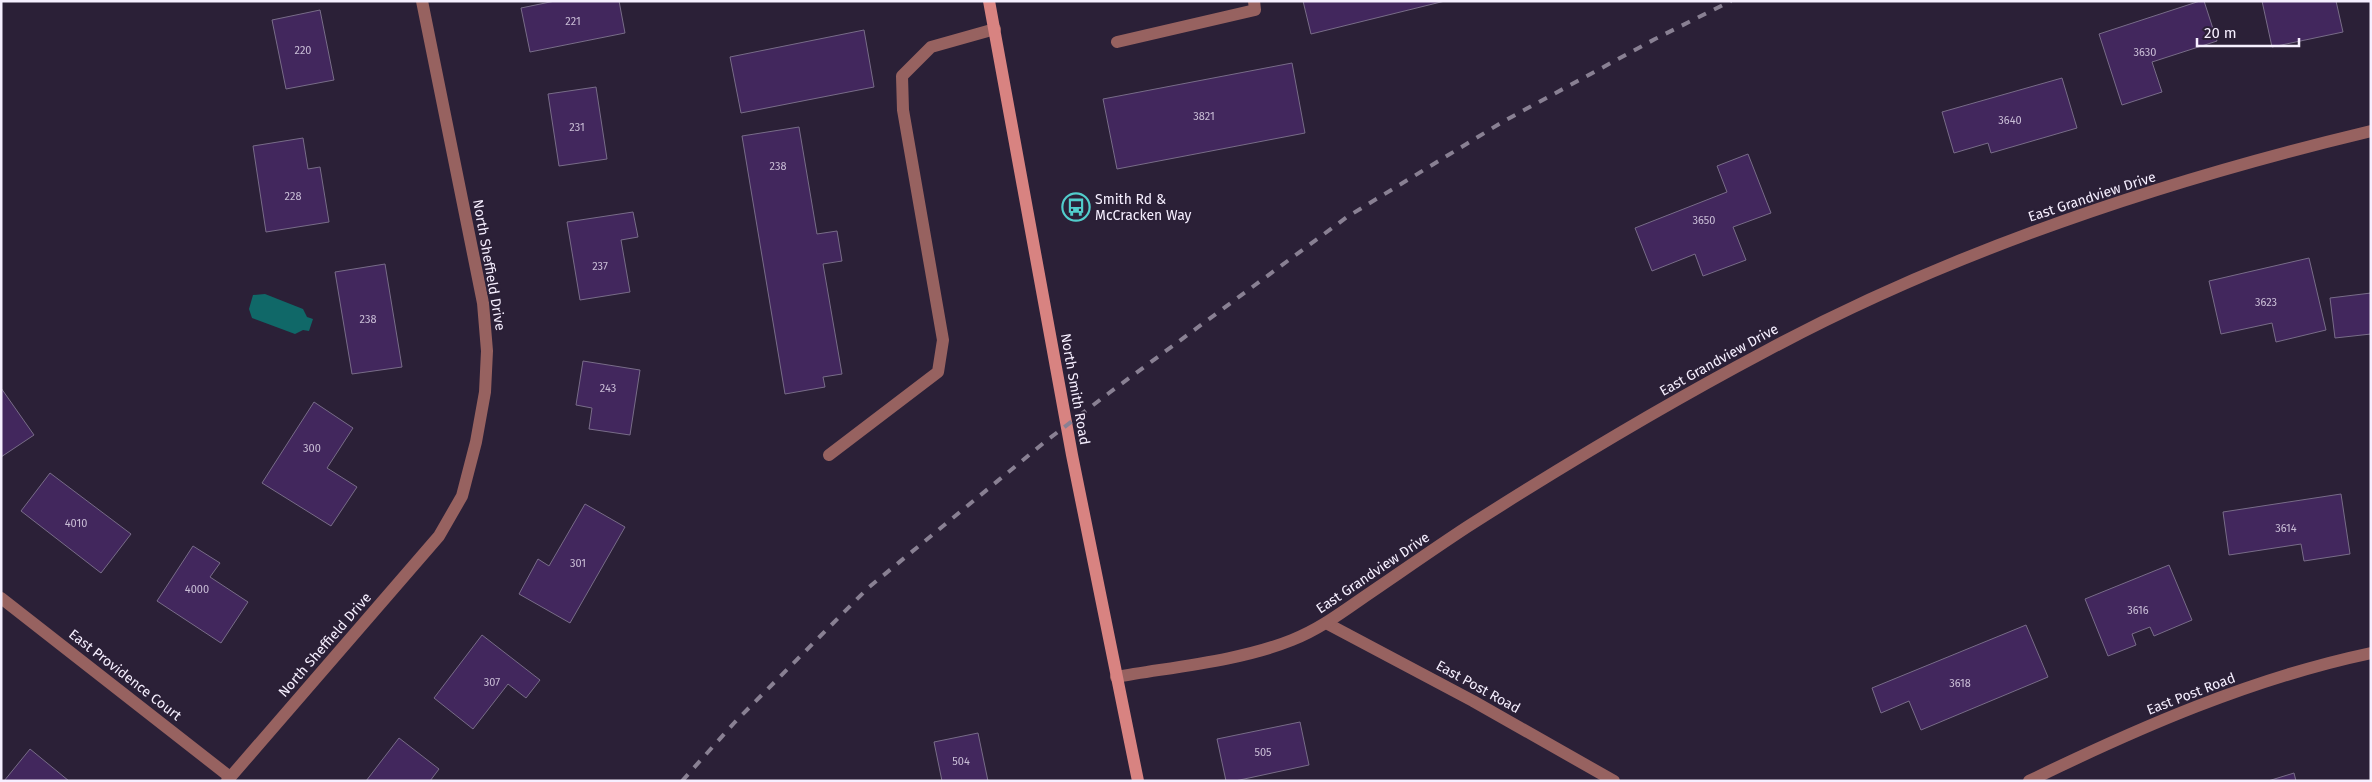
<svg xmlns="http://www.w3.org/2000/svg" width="2372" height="782" font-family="'Fira Sans',sans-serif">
	<rect width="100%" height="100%" fill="#2b2037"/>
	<path fill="#106868" d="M265,294L303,309L307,317L313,319L309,331L303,330L295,334L252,318L249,309L253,295Z"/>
	<g fill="#42275d" stroke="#786c88">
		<path d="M555,1H619L625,33L530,52L521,8Z"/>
		<path d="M1303,1H1445L1311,34Z"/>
		<path d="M2200,1H2204L2217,41L2152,62L2162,92L2122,105L2099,34Z"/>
		<path d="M2262,1H2336L2343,32L2272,47Z"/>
		<path d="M320,10L334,80L286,89L272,20Z"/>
		<path d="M864,30L874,87L741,113L730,57Z"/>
		<path d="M1292,63L1305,133L1117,169L1103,99Z"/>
		<path d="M2062,78L2077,128L1991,153L1988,143L1954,153L1942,112Z"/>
		<path d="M596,87L607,159L559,166L548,94Z"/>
		<path d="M799,127L817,234L837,231L842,261L823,264L842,374L823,377L825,387L785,394L742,136Z"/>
		<path d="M303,138L308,169L320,167L329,222L266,232L253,146Z"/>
		<path d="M1748,154L1771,213L1733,227L1746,260L1703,276L1695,254L1652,271L1635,228L1727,192L1717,166Z"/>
		<path d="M633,212L638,237L621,240L630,292L580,300L567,222Z"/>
		<path d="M2309,258L2326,330L2276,342L2272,323L2221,334L2209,281Z"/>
		<path d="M385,264L402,367L352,374L335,272Z"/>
		<path d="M2371,293V334L2335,338L2330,298Z"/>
		<path d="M583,361L640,370L630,435L589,429L592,408L576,405Z"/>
		<path d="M1,388L34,435L1,457Z"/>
		<path d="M314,402L353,428L327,468L357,487L331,526L262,483Z"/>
		<path d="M50,473L131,534L101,573L21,511Z"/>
		<path d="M2341,494L2350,554L2304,561L2301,544L2229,555L2223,512Z"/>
		<path d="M585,504L625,527L570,623L519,594L538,559L549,566Z"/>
		<path d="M193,546L220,563L210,577L248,602L221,643L157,601Z"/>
		<path d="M2169,565L2192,620L2154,636L2150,627L2132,634L2136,645L2108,656L2085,599Z"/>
		<path d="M2026,625L2048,677L1921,730L1909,701L1881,713L1872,688Z"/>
		<path d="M482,635L540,680L526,698L508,684L473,729L434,698Z"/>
		<path d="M1300,722L1309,765L1235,781H1226L1217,739Z"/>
		<path d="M978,733L988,781H942L934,742Z"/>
		<path d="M399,738L439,769L430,781H366Z"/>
		<path d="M30,749L69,781H4Z"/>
		<path d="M2294,773L2296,781H2268Z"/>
	</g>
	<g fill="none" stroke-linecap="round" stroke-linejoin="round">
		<g stroke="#976260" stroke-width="12">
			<path d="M1117,42L1255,10L1254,1"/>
			<path d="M829,455L938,372L943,340L903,110L902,76L931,47L995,29"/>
		</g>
		<g stroke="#976260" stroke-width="12">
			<path d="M1,598L230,777"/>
			<path d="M1326,623L1473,701L1614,781"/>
			<path d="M1116,677C1172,667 1240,661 1292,640C1318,630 1341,613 1364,597C1398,574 1432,550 1467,527C1564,465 1664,405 1766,351C1952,251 2166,180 2371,131"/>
			<path d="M227,781L439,536L462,496L476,442L485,392L487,351L483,303L422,1"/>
			<path d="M2029,781C2138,728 2252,678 2371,653"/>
		</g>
		<path stroke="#d88381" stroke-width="12" d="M989,1L1072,455L1138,781"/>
		<path stroke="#898093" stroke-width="4" stroke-dasharray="9 9" stroke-linecap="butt" d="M682,781L735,722L868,588L1046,441L1109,393L1347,217L1504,121L1655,39L1731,1"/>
	</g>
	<defs>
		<g id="bus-ring" transform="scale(1.4375)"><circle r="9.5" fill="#2b2037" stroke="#52cdcc" stroke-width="1.5"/><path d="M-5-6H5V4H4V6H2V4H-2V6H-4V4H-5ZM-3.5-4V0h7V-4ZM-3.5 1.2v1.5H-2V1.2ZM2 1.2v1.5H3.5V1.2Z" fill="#52cdcc"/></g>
	</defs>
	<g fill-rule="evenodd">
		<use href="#bus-ring" x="1076" y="207"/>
	</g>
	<g text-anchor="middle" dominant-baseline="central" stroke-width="4" stroke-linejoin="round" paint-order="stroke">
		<g font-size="11" fill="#c9bdd6">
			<text x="573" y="21">221</text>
			<text x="303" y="50">220</text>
			<text x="2145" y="52">3630</text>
			<text x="1204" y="116">3821</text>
			<text x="2010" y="120">3640</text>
			<text x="577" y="127">231</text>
			<text x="778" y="166">238</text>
			<text x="293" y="196">228</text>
			<text x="1704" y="220">3650</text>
			<text x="600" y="266">237</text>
			<text x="2266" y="302">3623</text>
			<text x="368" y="319">238</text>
			<text x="608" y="388">243</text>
			<text x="312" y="448">300</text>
			<text x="76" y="523">4010</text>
			<text x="2286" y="528">3614</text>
			<text x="578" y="563">301</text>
			<text x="197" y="589">4000</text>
			<text x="2138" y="610">3616</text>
			<text x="492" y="682">307</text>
			<text x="1960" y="683">3618</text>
			<text x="1263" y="752">505</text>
			<text x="961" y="761">504</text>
		</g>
		<g font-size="14" fill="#f6efff" stroke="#2b2037">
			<text transform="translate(2092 197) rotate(-18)">East Grandview Drive</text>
			<text transform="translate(489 265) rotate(80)">North Sheffield Drive</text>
			<text transform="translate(1719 360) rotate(-29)">East Grandview Drive</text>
			<text transform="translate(1075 389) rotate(80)">North Smith Road</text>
			<text transform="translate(1373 573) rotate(-34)">East Grandview Drive</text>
			<text transform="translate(325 645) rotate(-49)">North Sheffield Drive</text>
			<text transform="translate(125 675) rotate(38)">East Providence Court</text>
			<text transform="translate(1478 687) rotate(29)">East Post Road</text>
			<text transform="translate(2191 694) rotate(-21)">East Post Road</text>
		</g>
		<g font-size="14" fill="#f6efff" stroke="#2b2037" text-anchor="start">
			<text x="1095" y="199">Smith Rd &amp;<tspan x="1095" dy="16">McCracken Way</tspan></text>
		</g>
	</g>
	<rect width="2372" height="782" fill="none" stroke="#f6efff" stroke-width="5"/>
	<path d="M2197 38v8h102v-8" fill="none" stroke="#f6efff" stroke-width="2.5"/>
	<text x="2204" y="38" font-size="15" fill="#f6efff" stroke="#2b2037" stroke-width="4" paint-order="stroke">20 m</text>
</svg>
